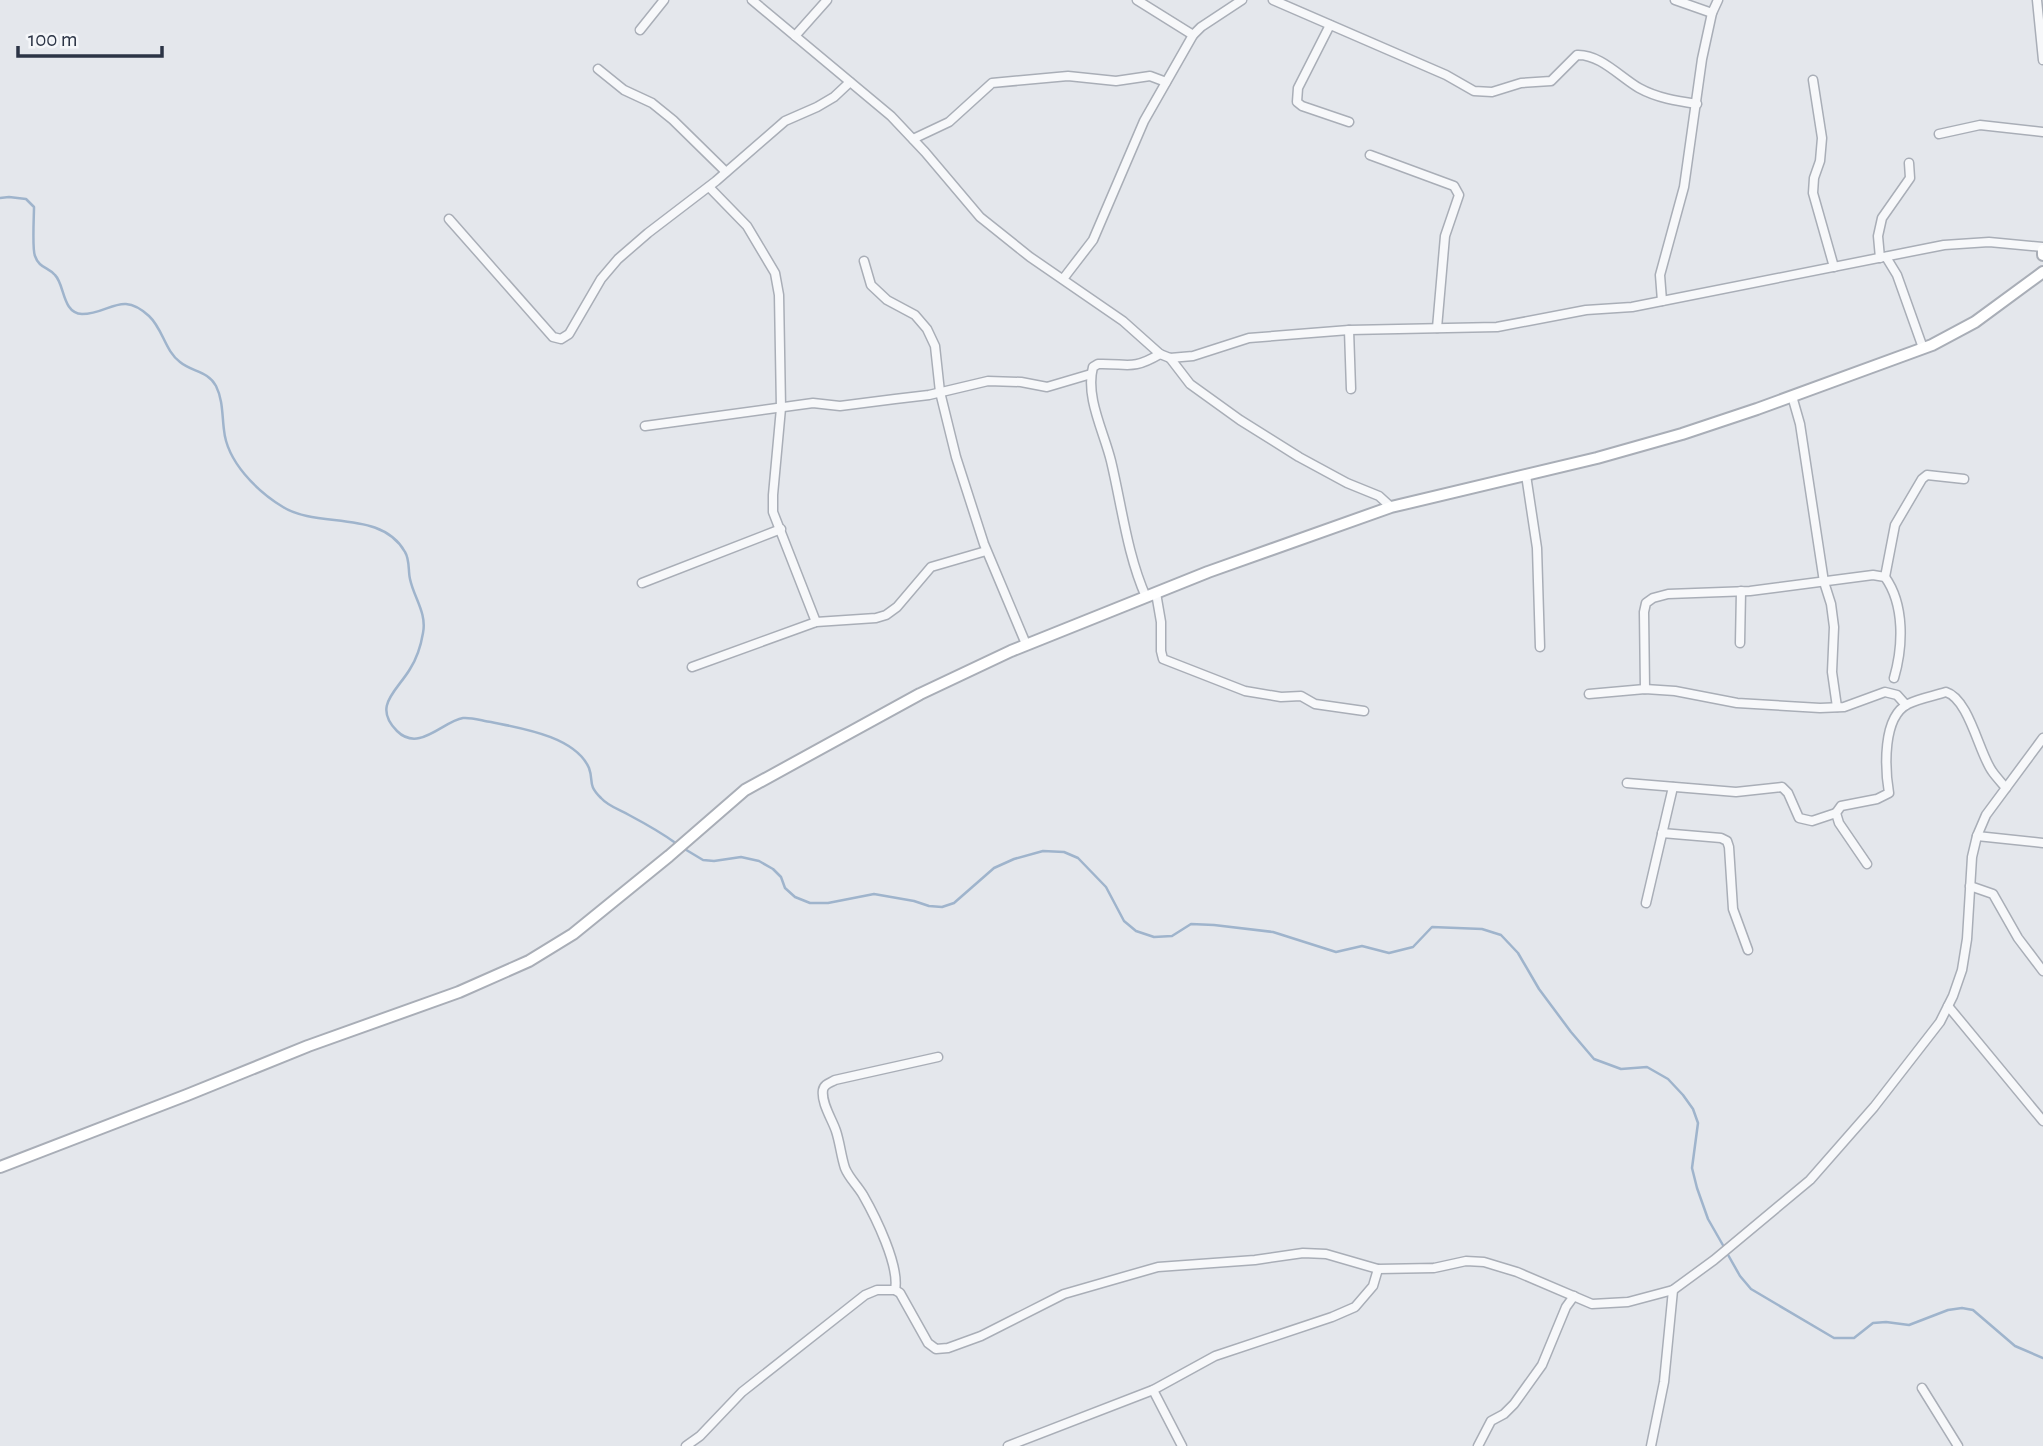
<svg xmlns="http://www.w3.org/2000/svg" width="2043" height="1446" font-family="'Alegreya Sans',sans-serif">
	<rect width="100%" height="100%" fill="#e4e7ec"/>
	<g fill="none" stroke-linecap="round" stroke-linejoin="round">
		<g stroke="#9fb4cc" stroke-width="2.5">
			<path d="M0,198L9,197L26,199L34,207C34,217 32,249 35,256C39,268 48,267 55,275C65,285 62,313 82,314C110,314 121,290 149,316C163,329 165,351 180,362C192,372 208,371 216,386C223,400 222,415 224,430C227,462 257,491 283,507C318,529 381,509 405,552C410,560 408,571 410,579C414,598 427,613 423,633C421,645 417,658 410,669C397,691 372,706 397,731C419,753 443,721 463,718C471,717 483,721 491,722C520,728 575,736 589,768C594,782 587,784 601,798C608,806 620,810 629,815C646,824 662,833 677,844"/>
			<path d="M683,848L703,860L714,861L741,857L759,861L773,869L781,877L785,888L795,897L810,903H828L874,894L914,901L929,906L942,907L954,903L994,868L1014,859L1043,851L1064,852L1078,858L1106,887L1124,921L1136,931L1154,937L1172,936L1191,924L1214,925L1273,932L1336,952L1362,946L1389,953L1413,947L1432,927L1482,929L1501,935L1518,953L1539,989L1571,1032L1594,1059L1621,1069L1647,1067L1668,1079L1683,1095L1693,1109L1698,1123L1692,1168L1697,1188L1708,1219L1724,1247"/>
			<path d="M1727,1253L1740,1276L1751,1289L1834,1338H1854L1873,1323L1886,1322L1909,1325L1948,1310L1962,1308L1973,1310L2015,1346L2043,1358"/>
		</g>
		<g stroke="#a9aeb7" stroke-width="11">
			<g id="street">
				<path d="M752,0L891,116L925,152L980,217L1030,257L1123,321L1160,354L1170,358L1193,356L1249,338L1349,330L1497,327L1586,310L1632,307L1944,245L1989,242L2043,247"/>
				<path d="M1137,0L1193,35"/>
				<path d="M1273,0L1446,75L1474,91L1492,92L1521,83L1551,81L1577,55C1600,54 1620,77 1639,88C1657,98 1677,101 1697,104"/>
				<path d="M1675,0L1712,13"/>
				<path d="M2037,0L2043,60"/>
				<path d="M1330,25L1298,88L1297,102L1302,106L1349,122"/>
				<path d="M640,30L664,0"/>
				<path d="M795,36L827,0"/>
				<path d="M598,69L624,90L652,103L673,120L726,172"/>
				<path d="M1813,80L1822,138L1820,161L1814,178L1813,193L1834,267"/>
				<path d="M1939,134L1980,125L2043,132"/>
				<path d="M913,139L949,122L992,83L1068,76L1116,81L1150,76L1166,82"/>
				<path d="M1370,155L1454,186L1459,195L1445,236L1437,328"/>
				<path d="M709,187L747,226L775,273L779,295L781,408L773,495V512L816,622"/>
				<path d="M449,219L553,337L561,339L569,334L601,279L618,259L648,233L716,181L785,121L817,107L834,97L850,82"/>
				<path d="M1886,257L1897,275L1923,348"/>
				<path d="M1880,258L1878,236L1882,218L1910,178L1909,163"/>
				<path d="M864,261L871,285L887,300L915,315L927,329L935,346L940,392L956,457L984,544L1026,644"/>
				<path d="M1063,279L1093,240L1144,121L1193,35L1201,27L1242,0"/>
				<path d="M1662,301L1660,275L1684,187L1702,59L1712,13L1718,0"/>
				<path d="M1349,330L1351,389"/>
				<path d="M1170,358L1190,384L1240,420L1299,457L1347,483L1379,496L1391,507"/>
				<path d="M1792,396L1800,424L1824,582L1831,604L1834,627L1832,672L1837,707"/>
				<path d="M645,426L813,403L840,406L895,399L929,395L988,381L1021,382L1047,387L1091,374"/>
				<path d="M1526,475L1537,548L1540,647"/>
				<path d="M1885,577L1895,525L1922,479L1927,475L1964,479"/>
				<path d="M642,583L781,529"/>
				<path d="M1156,593L1161,622V651L1163,659L1245,691L1281,697L1301,696L1315,704L1364,711"/>
				<path d="M1146,597C1127,554 1122,507 1111,461C1104,432 1085,397 1093,367L1098,364C1128,363 1131,371 1160,354"/>
				<path d="M1740,643L1741,591"/>
				<path d="M692,667L816,622L876,618L886,615L897,607L931,567L986,551"/>
				<path d="M1645,689L1644,612L1646,603L1653,598L1668,594L1750,591L1873,575L1885,577C1905,605 1903,647 1894,678"/>
				<path d="M1589,694L1645,689L1675,691L1737,703L1820,708L1844,707L1885,692L1897,695L1906,705"/>
				<path d="M1627,783L1736,792L1782,787L1788,793L1799,818L1812,821L1836,813"/>
				<path d="M1662,833L1721,838L1727,841L1729,847L1733,909L1748,950"/>
				<path d="M1977,836L2043,843"/>
				<path d="M1867,864L1839,823L1836,813L1841,806L1877,799L1889,793C1885,769 1882,717 1908,704C1920,698 1934,696 1946,692C1969,699 1979,753 1992,771C1996,777 2002,783 2006,788"/>
				<path d="M1970,886L1993,894L2018,938L2043,971"/>
				<path d="M1646,903L1673,787"/>
				<path d="M1948,1006L2043,1121"/>
				<path d="M895,1290C900,1266 875,1216 863,1195C857,1185 849,1178 845,1168C841,1156 840,1143 836,1131C832,1119 821,1103 823,1090C824,1084 830,1083 835,1080L938,1057"/>
				<path d="M1922,1388L1958,1446"/>
				<path d="M1153,1390L1182,1446"/>
				<path d="M686,1446L700,1436L742,1392L865,1295L877,1290H895L900,1293L928,1343L936,1349L948,1348L981,1336L1064,1294L1158,1267L1255,1260L1303,1253L1326,1254L1378,1269L1434,1268L1466,1261L1484,1262L1517,1272L1592,1304L1628,1302L1673,1290L1714,1260L1810,1180L1874,1107L1940,1022L1953,996L1962,970L1967,939L1972,857L1977,836L1986,815L2043,738"/>
				<path d="M1008,1446L1153,1390L1215,1356L1332,1317L1355,1307L1373,1286L1378,1269"/>
				<path d="M1478,1446L1491,1421L1504,1414L1514,1404L1542,1365L1566,1307L1574,1296"/>
				<path d="M1651,1446L1664,1382L1673,1290"/>
			</g>
		</g>
		<g stroke="#a9aeb7" stroke-width="14">
			<g id="secondary">
				<path d="M2043,250V255"/>
				<path d="M0,1167L187,1095L308,1046L459,992L529,961L573,934L669,856L745,790L920,694L1011,651L1208,572L1391,507L1597,458L1682,434L1757,409L1932,345L1975,322L2043,272"/>
			</g>
		</g>
		<use href="#street" stroke="#f7f8fa" stroke-width="8"/>
		<use href="#secondary" stroke="#fff" stroke-width="10"/>
	</g>
	<path d="M18 46v10h144v-10" fill="none" stroke="#2b3445" stroke-width="3.5"/>
	<text x="28" y="46" font-size="21" fill="#2b3445" stroke="#f4f6f9" stroke-width="5" paint-order="stroke">100 m</text>
</svg>
